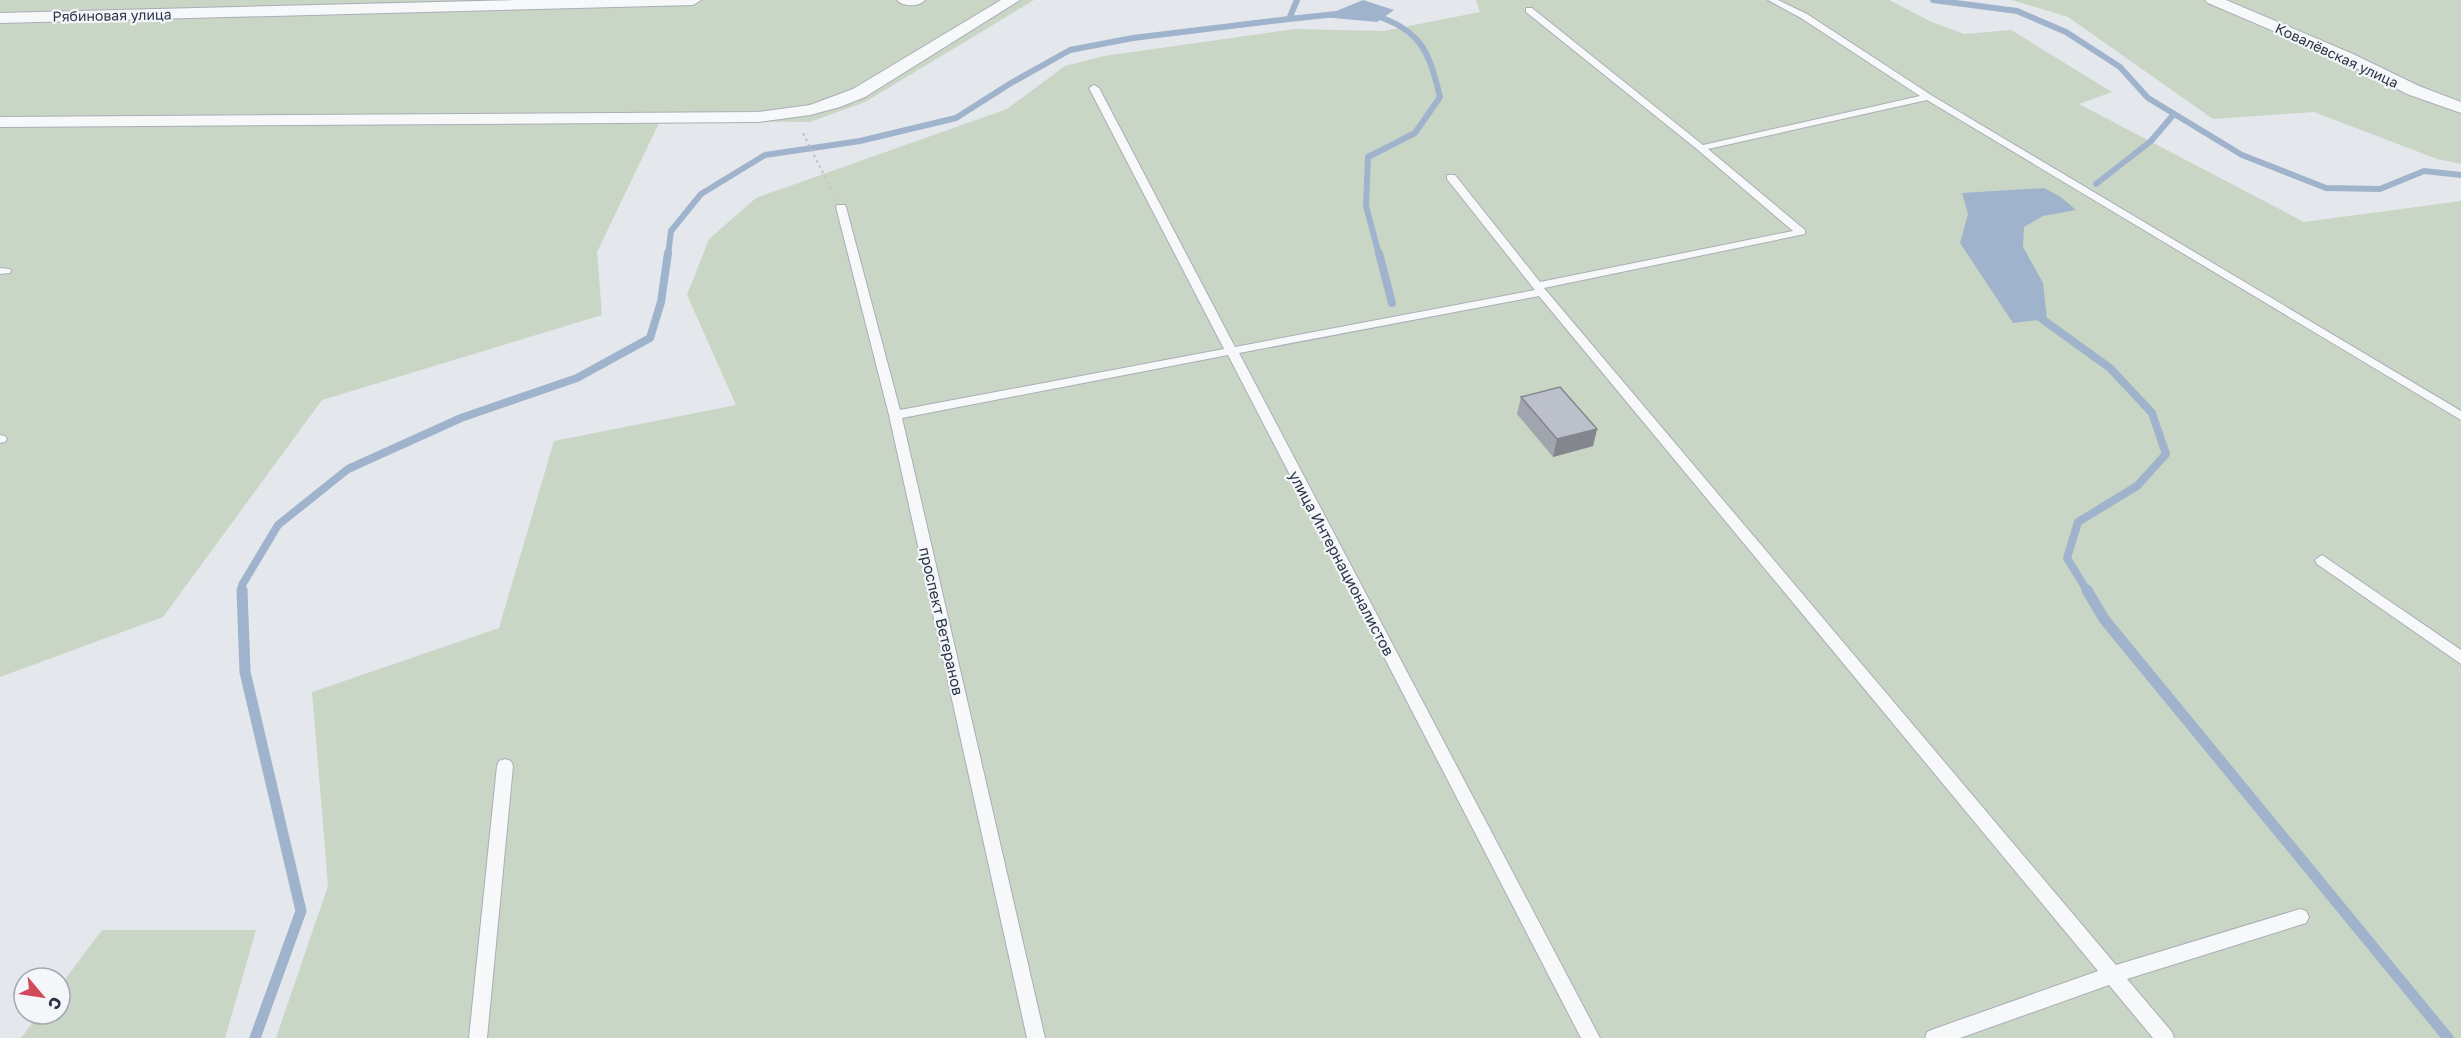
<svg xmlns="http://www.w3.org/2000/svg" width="2461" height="1038" font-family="'Golos Text',sans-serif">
	<rect width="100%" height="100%" fill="#e4e7ec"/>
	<g fill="#c9d6c5">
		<path d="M0,0H1034L865,102L810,122L660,121L597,252L602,315L322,400L163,617L0,677Z"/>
		<path d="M1476,0H1889L1932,22L1964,34L2011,30L2112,92L2079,104L2304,222L2461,201V1038H276L328,886L312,692L499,628L554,441L736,405L687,295L709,239L756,198L1007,109L1065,66L1104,56L1294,29L1384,31L1480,12Z"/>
		<path d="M2012,0H2461V164L2437,159L2314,112L2213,119L2068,17Z"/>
		<path d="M102,930H256L225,1038H21L39,1014H60V986Z"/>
	</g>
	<g fill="#9fb4cc">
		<path d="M1363,0L1394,10L1377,22L1322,17Z"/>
		<path d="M2044,188L2061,197L2076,210L2043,216L2024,227L2023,247L2043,283L2047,319L2013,323L1960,243L1968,214L1962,193Z"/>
	</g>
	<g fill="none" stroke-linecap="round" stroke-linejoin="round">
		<g stroke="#9fb4cc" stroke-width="6">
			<path d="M1933,0L2017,11L2066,32L2120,67L2148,98L2242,155L2326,188L2380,189L2424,171L2461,175"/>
			<path d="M1374,15C1421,30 1429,51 1440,97L1415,133L1368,157L1366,206L1379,255"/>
			<path d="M1289,19L1336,14"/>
			<path d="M2096,184L2151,141L2174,114"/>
			<path d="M668,255L671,231L701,194L765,155L860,141L956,118L1011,83L1070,50L1133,38L1289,19L1297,0"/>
		</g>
		<g stroke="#9fb4cc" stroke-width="8">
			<path d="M1379,253L1392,303"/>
			<path d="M2035,314L2110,368L2152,413L2166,454L2137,486L2078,522L2067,558L2088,592"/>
			<path d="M242,592V585L278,525L348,469L461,418L577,378L650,338L661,302L668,253"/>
		</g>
		<g stroke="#9fb4cc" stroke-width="11">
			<path d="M242,590L245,672L301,911L255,1038"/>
			<path d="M2087,590L2104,619L2448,1038"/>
		</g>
		<g stroke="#a9aeb7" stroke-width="2">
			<g id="service">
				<path d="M1768,0H1778L1807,14L1931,95L2461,411V420L1927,100L1708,149L1805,230V234L1544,288L2116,965L2300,909L2306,911L2309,917L2306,923L2127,979L2172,1032L2174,1038H2153L2109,985L1960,1038H1925L1927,1032L1934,1029L2098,971L1539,296L1239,353L1600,1038H1581L1228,355L902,418L1045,1038H1027L889,415L836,207L837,205H845L846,207L900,410L1224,349L1089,88L1094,85L1099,88L1235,347L1535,290L1447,179V175H1455L1540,282L1793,231L1698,150L1526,12V8H1532L1703,145L1920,96L1801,18Z"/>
				<path d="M0,268L10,269L11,271L10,273L0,274Z"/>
				<path d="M0,435L5,436L7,439L5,442L0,443Z"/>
				<path d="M2322,555L2461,650V664L2317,564L2315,560Z"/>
				<path d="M505,759L511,761L513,766L487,1038H469L497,766L499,761Z"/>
			</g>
		</g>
		<g stroke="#a9aeb7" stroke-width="2">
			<g id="minor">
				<path d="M515,0H701L693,5L0,23V13Z"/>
				<path d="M897,0H925C919,7 903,7 897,0Z"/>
				<path d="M1001,0H1020L865,97L840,107L810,115L758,122L0,127V117L758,112L810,105L853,89Z"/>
				<path d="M2205,0H2226L2353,54L2419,86L2461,102V113L2407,94L2341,60L2208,3Z"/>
			</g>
		</g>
		<path stroke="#c2c5cb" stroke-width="2" stroke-dasharray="3 3" stroke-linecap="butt" d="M803,133L833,193"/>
		<use href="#service" fill="#f7f8fa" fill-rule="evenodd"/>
		<use href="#minor" fill="#f7f8fa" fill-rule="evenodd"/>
	</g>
	<path fill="#a1a5ae" d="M1521,397L1597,429L1593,446L1553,457L1517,414Z"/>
	<path fill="#83868d" d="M1597,429L1593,446L1553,457L1557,439Z"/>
	<path fill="#bbc0ca" stroke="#83868d" stroke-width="1.5" d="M1560,387L1597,429L1557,439L1521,397Z"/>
	<g text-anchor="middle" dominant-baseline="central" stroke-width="4.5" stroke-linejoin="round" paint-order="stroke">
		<g font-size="14" fill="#2b3445" stroke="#f4f6f9">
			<text transform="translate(112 15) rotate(-1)">Рябиновая улица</text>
			<text transform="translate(2337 55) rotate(25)">Ковалёвская улица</text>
		</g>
		<g font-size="15" fill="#2b3445" stroke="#f4f6f9">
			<text transform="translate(1342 563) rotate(62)">улица Интернационалистов</text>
			<text transform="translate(942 621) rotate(77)">проспект Ветеранов</text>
		</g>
	</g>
	<g transform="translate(42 996) rotate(119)"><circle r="28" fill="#f4f6f9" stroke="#a4a8b1" stroke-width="1.5"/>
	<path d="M0-4.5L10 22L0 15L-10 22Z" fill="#d1495b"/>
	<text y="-9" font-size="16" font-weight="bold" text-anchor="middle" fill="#2b3445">С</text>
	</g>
</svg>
